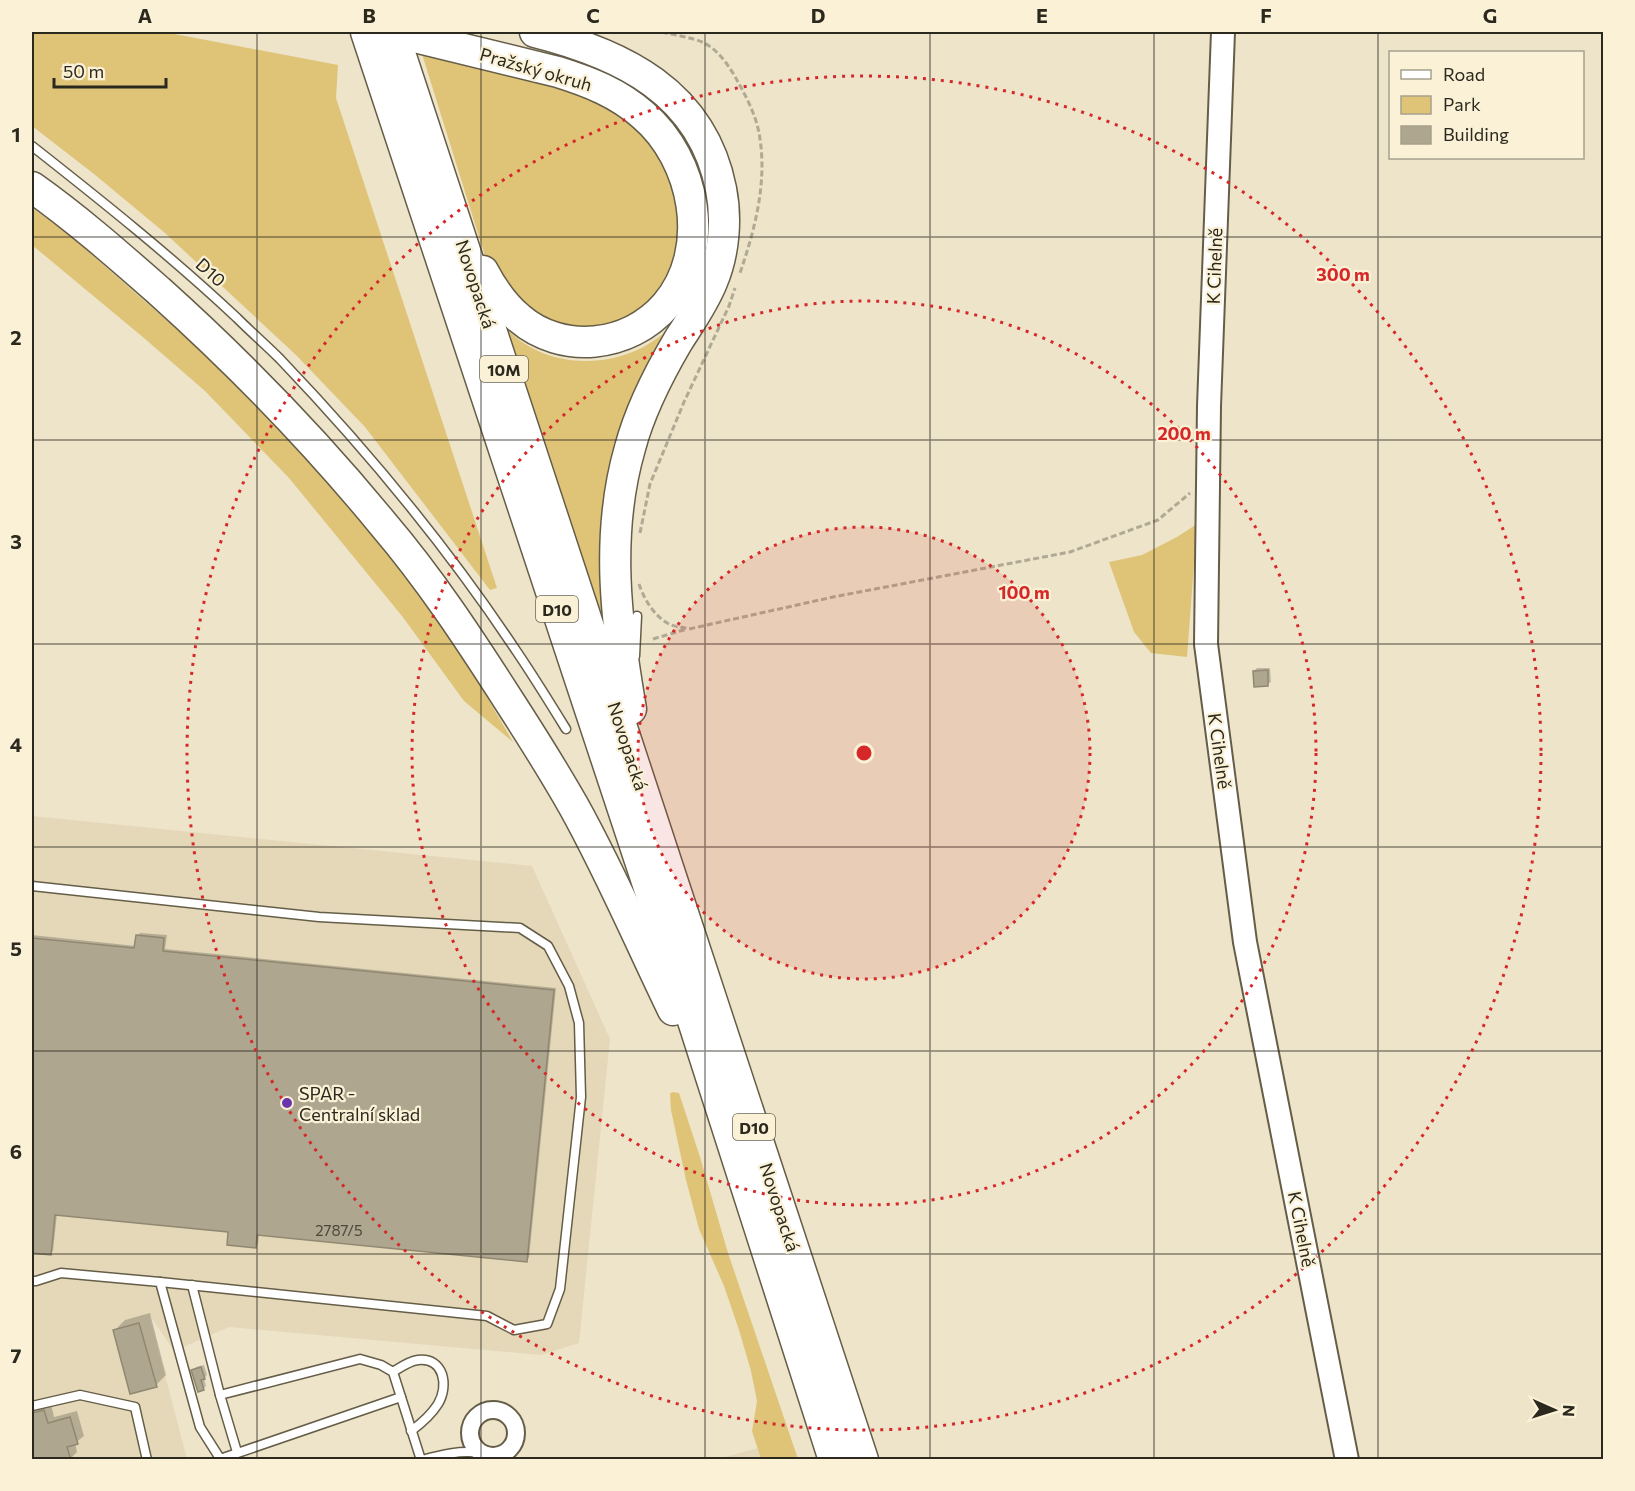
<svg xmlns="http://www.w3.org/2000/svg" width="1635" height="1491" font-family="Commissioner,sans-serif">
	<rect width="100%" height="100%" fill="#ede4ca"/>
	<g fill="#e4d8b9">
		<path d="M32,816L532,866L610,1039L579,1343L541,1355L229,1327L174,1351L149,1314L187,1459H32Z"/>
		<path d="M762,1447L765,1460H714Z"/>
	</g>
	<g fill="#dfc478">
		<path d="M32,32H164L338,65L336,98L497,588L490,590L365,427L296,355L165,233L94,174L32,126Z"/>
		<path d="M422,54L597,95L648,126L686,207L671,286L608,334L553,328L496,279L485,256Z"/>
		<path d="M32,208L67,233L206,355L363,518L451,636L513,742L464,701L402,616L289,478L205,391L144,338L32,245Z"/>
		<path d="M672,328L605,608L600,610L508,330C541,364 595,369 637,350C649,345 661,335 672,328Z"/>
		<path d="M1197,524L1187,657L1151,653L1134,632L1109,562L1142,555L1177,537Z"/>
		<path d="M672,1092L679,1093L700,1157L728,1253L798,1459H761L752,1431L757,1401L751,1371L739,1330L724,1286L699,1229L686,1180L671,1110L670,1094Z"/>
	</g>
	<g fill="#0003">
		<path d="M1257,668H1270L1271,682L1268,684L1254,671Z"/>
		<path d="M140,933L167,935L165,949L556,988L529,1258L526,1260L259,1234L258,1244L255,1247L230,1231L57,1214L53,1251L50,1253L32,1252V935L136,946L137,936Z"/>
		<path d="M150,1313L166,1375L156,1385L114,1331L125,1320Z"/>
		<path d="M204,1365L207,1375L204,1378L206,1386L203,1389L193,1370L196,1367Z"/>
		<path d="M51,1404L54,1417L77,1411L84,1436L75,1443L77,1452L70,1459L32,1460V1409Z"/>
	</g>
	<g fill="#aea68e" stroke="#918871" stroke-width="1.5">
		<path d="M1268,670V686L1254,687L1253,671Z"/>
		<path d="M136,935L164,938L163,951L554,990L527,1262L257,1235L256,1248L227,1245L228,1232L55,1215L51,1255L32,1253V938L134,948Z"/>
		<path d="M139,1323L157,1387L130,1394L113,1330Z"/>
		<path d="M201,1367L205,1379L201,1380L204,1390L198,1392L191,1370Z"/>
		<path d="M44,1410L48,1423L70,1417L78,1444L67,1447L71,1460H32V1413Z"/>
	</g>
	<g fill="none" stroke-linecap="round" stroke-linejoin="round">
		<g stroke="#655d47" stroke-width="11">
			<g id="lane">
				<path d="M32,146C102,201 172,257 237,318C251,332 266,345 280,359C366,449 448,548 517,652C534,677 550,703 566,729"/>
				<path d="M635,656L637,616"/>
				<path d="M32,886L319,917L520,928L548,946L569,986L579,1023L581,1097L560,1289L547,1324L514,1330L487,1316L160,1282"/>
				<path d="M32,1281H36L61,1273L160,1282L200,1427L221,1460"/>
				<path d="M192,1285L220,1395L237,1452"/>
				<path d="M393,1372C401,1367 409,1361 418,1360C444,1357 449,1386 438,1404C431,1415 422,1423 411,1431"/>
				<path d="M220,1395L360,1359L381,1365L393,1372L421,1460"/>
				<path d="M32,1406L80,1395L135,1407L147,1460"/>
				<path d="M220,1459L401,1397"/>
				<path d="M422,1460C441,1455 460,1450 480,1453"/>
			</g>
		</g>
		<g stroke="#655d47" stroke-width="20">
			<circle id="street" cx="493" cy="1433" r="23"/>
		</g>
		<g stroke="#655d47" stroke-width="26">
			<path id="secondary" d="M1223,32L1209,406L1206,644L1245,942L1347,1460"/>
		</g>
		<g stroke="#655d47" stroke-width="33">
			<g id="highway">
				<path d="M366,32L695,1027L834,1460"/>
				<path d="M393,32L863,1460"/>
				<path d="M394,32L558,72C590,82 618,93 643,115C695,159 713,250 666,305C629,348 562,355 519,318C503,305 492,288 483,271"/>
				<path d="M535,32C622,54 702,92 721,189C727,219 724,254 712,282C703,304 690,322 678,341C658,375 640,410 630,448C605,534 616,623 631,709"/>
				<path d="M32,187C76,218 118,255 159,291C239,363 315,441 383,524C430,579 470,640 509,701C531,735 553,770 573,805C610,871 640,942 673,1010"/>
			</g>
		</g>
		<g stroke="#b0a994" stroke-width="3" stroke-dasharray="6 3" stroke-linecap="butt">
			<path d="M662,32C674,35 690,37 702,42C718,49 730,67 738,82C747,98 756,116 759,133C768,181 755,229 740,273"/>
			<path d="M640,533L650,484L684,402L729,306L735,288"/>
			<path d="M639,584C644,599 654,616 669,624C675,627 682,627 689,629L833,597L1070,552L1158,520L1190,493"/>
			<path d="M653,639L687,629"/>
		</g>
		<use href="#lane" stroke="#fff" stroke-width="8"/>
		<use href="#street" stroke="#fff" stroke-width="16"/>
		<use href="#secondary" stroke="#fff" stroke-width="22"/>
		<use href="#highway" stroke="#fff" stroke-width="30"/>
	</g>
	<path fill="none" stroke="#2b281e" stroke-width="1.5" stroke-opacity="0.55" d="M257,32V1460M481,32V1460M705,32V1460M930,32V1460M1154,32V1460M1378,32V1460M32,237H1604M32,440H1604M32,644H1604M32,847H1604M32,1051H1604M32,1254H1604"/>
	<circle cx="864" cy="753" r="226" fill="#d62828" fill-opacity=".12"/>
	<g fill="none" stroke="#d62828" stroke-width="3" stroke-dasharray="3 6">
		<circle cx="864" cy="753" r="226"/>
		<circle cx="864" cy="753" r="452"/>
		<circle cx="864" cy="753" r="677"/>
	</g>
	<circle fill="#6a34aa" stroke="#faf1d7" stroke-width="2" cx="287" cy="1103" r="6"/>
	<g text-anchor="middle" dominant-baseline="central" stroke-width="4.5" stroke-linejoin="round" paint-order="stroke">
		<g font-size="15" fill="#4c483a">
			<text x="339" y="1230">2787/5</text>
		</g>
		<g fill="#faf1d7" stroke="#696456" stroke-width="1.5">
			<rect x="480" y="356" width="48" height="26" rx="4.5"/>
			<rect x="536" y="596" width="42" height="26" rx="4.5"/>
			<rect x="733" y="1114" width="42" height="26" rx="4.5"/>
		</g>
		<g font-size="16" font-weight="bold" fill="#2b281e">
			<text x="504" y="369">10M</text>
			<text x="557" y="609">D10</text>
			<text x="754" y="1127">D10</text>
		</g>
		<g font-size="18" fill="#2b281e" stroke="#faf1d7">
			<text transform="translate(536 69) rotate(16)">Pražský okruh</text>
			<text transform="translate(1214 266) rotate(-88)">K Cihelně</text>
			<text transform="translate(211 272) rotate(42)">D10</text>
			<text transform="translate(476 284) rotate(72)">Novopacká</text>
			<text transform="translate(628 746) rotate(72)">Novopacká</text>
			<text transform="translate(1220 751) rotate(82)">K Cihelně</text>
			<text transform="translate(780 1207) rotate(72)">Novopacká</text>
			<text transform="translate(1302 1229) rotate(79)">K Cihelně</text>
		</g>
		<g font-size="18" fill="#2b281e" stroke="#faf1d7" text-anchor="start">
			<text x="299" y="1093">SPAR -<tspan x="299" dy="21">Centralní sklad</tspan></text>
		</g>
	</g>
	<circle cx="864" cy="753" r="9" fill="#d62828" stroke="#faf1d7" stroke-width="3"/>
	<g font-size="18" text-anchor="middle" font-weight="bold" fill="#d62828" stroke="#faf1d7" stroke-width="4.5" stroke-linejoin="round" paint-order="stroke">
		<text x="1343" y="281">300 m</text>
		<text x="1184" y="440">200 m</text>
		<text x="1024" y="599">100 m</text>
	</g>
	<rect width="1635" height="1491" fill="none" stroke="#faf1d7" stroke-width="66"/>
	<rect x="1389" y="51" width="195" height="108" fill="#faf1d7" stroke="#a7a18d" stroke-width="1.5"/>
	<rect x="1401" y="70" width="30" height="9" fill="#ffffff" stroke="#a7a18d" stroke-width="1.5"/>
	<text x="1443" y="81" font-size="18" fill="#2b281e">Road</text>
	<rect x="1401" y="96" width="30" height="18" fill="#dfc478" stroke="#a7a18d" stroke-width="1.5"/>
	<text x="1443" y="111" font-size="18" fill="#2b281e">Park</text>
	<rect x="1401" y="126" width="30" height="18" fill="#aea68e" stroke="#a7a18d" stroke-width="1.5"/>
	<text x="1443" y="141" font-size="18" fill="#2b281e">Building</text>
	<g transform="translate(1554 1410) rotate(93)" stroke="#faf1d7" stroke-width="4.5" paint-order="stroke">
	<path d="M0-4.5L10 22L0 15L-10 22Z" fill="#2b281e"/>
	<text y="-9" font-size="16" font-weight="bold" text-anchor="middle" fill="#2b281e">N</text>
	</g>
	<path d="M54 78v9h112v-9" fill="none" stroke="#2b281e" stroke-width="3"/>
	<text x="63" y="78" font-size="18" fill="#2b281e" stroke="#faf1d7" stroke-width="4.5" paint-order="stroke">50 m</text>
	<rect x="33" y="33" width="1569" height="1425" fill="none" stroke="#2b281e" stroke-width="2"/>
	<g font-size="20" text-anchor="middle" font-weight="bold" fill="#2b281e">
		<text x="145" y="23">A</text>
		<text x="369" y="23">B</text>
		<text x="593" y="23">C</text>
		<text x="818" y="23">D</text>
		<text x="1042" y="23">E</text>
		<text x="1266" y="23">F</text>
		<text x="1490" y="23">G</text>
		<text x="16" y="142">1</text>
		<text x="16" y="345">2</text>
		<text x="16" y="549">3</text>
		<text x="16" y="752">4</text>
		<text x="16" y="956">5</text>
		<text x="16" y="1159">6</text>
		<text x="16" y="1363">7</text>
	</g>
</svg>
